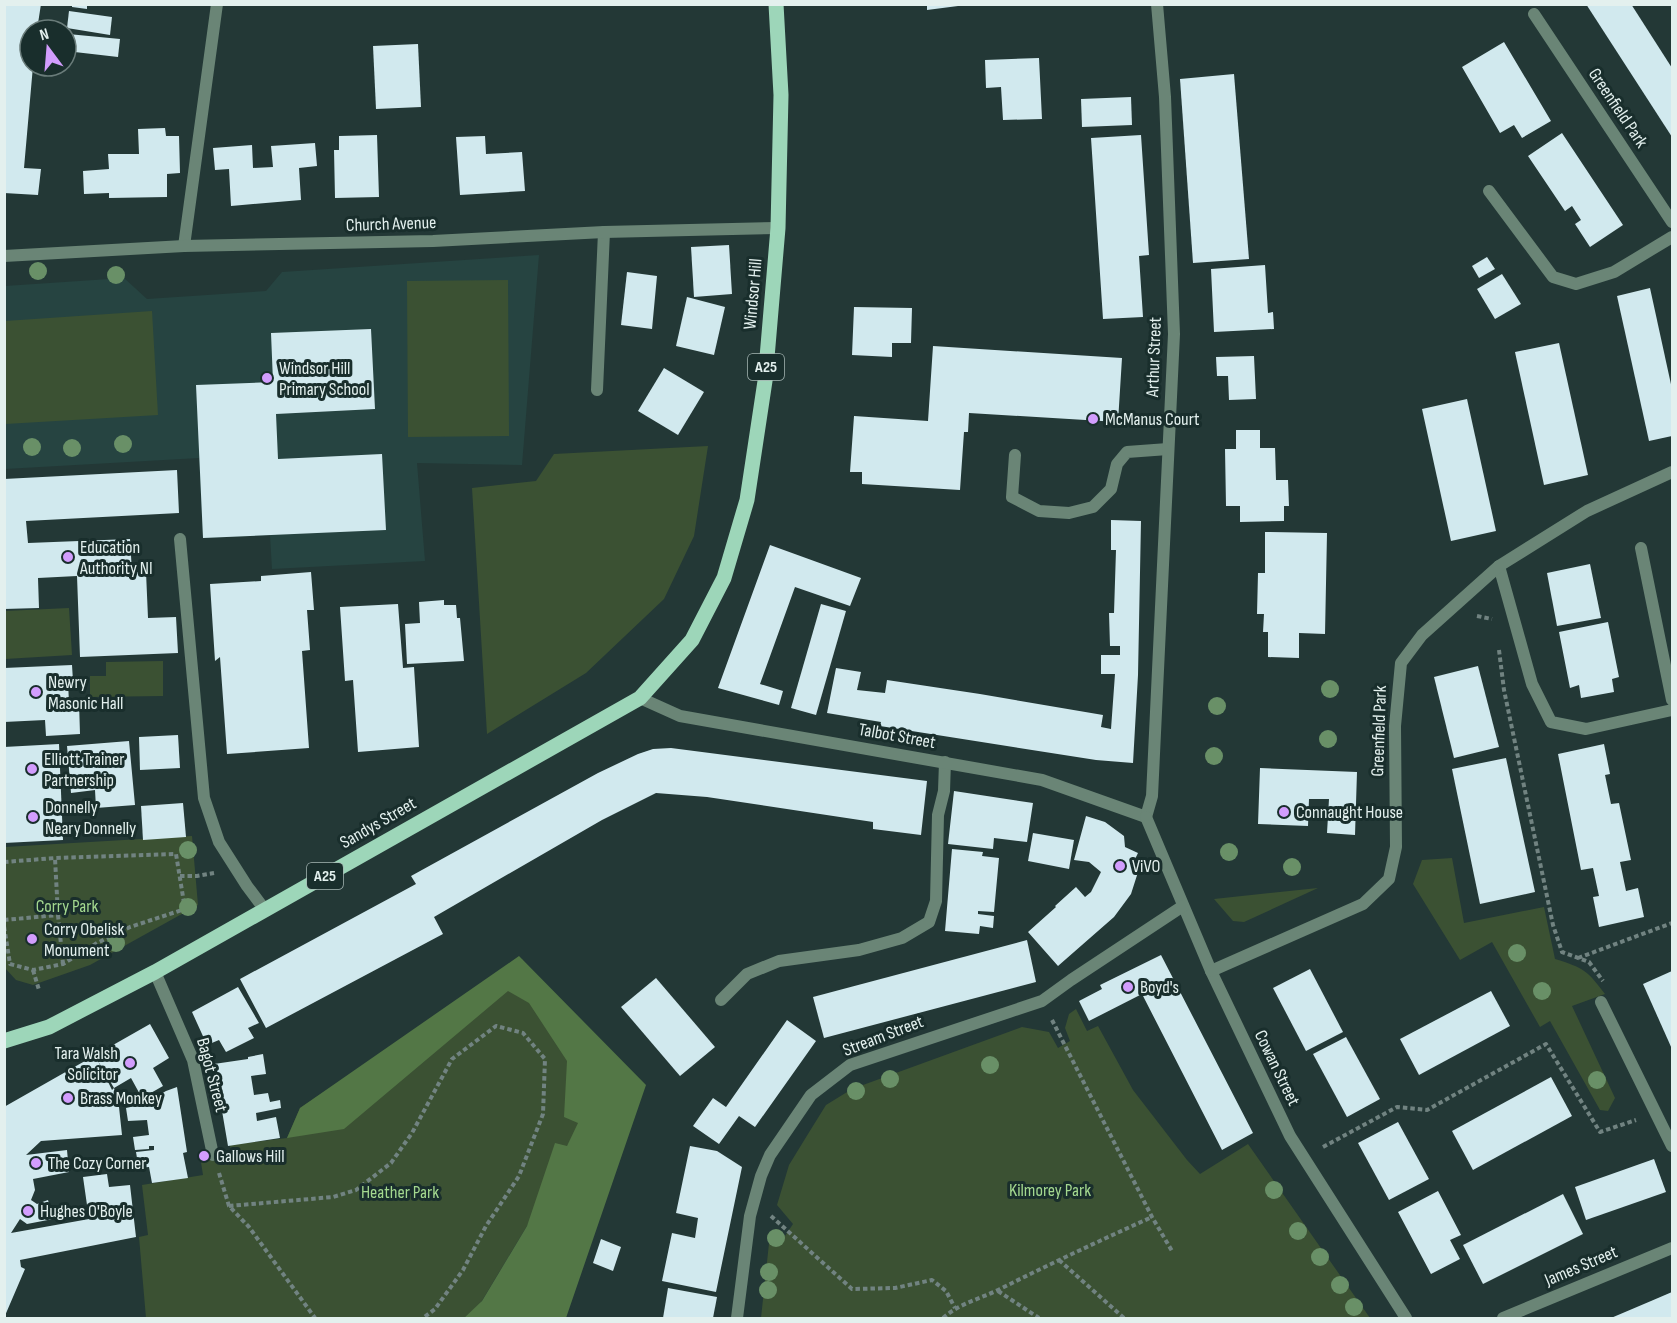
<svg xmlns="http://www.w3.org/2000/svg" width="1677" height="1323" font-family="'Sofia Sans Condensed',sans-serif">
	<rect width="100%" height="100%" fill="#233836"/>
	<path fill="#264441" d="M539,255L522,465L417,463L425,561L272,569L270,535L203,538L199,458L5,469V286L124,278L147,299L266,291L282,272Z"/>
	<g fill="#3b5133">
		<path d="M508,280L509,436L408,437L407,281Z"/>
		<path d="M152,311L158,415L5,424V321Z"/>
		<path d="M708,446L694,536L664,599L586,673L487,734L472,488L536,481L554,454Z"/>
		<path d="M69,608L72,655L5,659V611Z"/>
		<path d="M163,661V696L90,697V676H106V662Z"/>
		<path d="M192,836L198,905L90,965L33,985L16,980L5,968V847Z"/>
		<path d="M1452,858L1464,923L1544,907L1555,959C1584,968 1587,970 1605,994L1572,1006L1615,1098L1608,1111L1600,1110L1550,1021L1540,1027L1492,942L1460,960L1413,884L1422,860Z"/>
		<path d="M1318,888L1244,922L1233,921L1214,899Z"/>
		<path d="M522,959L586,1043L578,1125L527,1226L480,1304L464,1318H146L139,1237L148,1235L142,1185L203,1175L200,1156L231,1153L230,1145L287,1138L300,1108Z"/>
		<path d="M1076,1009L1087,1031L1098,1026L1133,1090L1187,1160L1200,1174L1248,1144L1370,1318H761L770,1234L778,1229L785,1236L793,1224L777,1205L789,1165L808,1134L826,1105L852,1089L1022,1027L1049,1032L1058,1048L1070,1041L1065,1028L1069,1014Z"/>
	</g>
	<path fill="#537746" d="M519,956L646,1085L566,1318H464L482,1301L527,1226L555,1143L567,1146L578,1123L564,1117L567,1061L529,1003L508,991L344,1129L287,1138L300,1108Z"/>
	<g fill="#d1e9ee" fill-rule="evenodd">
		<path d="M4,4H41L37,30H30V66H33L24,168L41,169L38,195L4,193Z"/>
		<path d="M72,4H87V9L72,7Z"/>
		<path d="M927,4H958V6L927,10Z"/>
		<path d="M1586,4H1631L1672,68V137Z"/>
		<path d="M69,11L112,17L110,35L67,28Z"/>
		<path d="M68,34L120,39L118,57L66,51Z"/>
		<path d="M1504,42L1551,121L1522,138L1514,125L1500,133L1462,67Z"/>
		<path d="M418,44L421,107L376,109L373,46Z"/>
		<path d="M1039,58L1042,119L1003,120L1001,87L986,88L985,60Z"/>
		<path d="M1234,74L1249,259L1193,263L1180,79Z"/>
		<path d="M1131,97L1132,125L1082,127L1081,99Z"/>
		<path d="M165,128L166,136H179L180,173L167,174V197L109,198V193L84,194L83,171L109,169L108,154H139L138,129Z"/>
		<path d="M1562,133L1623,225L1590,247L1575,224L1581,220L1572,206L1565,211L1528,156Z"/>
		<path d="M377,135L379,197L335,198L334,150H339V136Z"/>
		<path d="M1141,135L1149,255L1139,256L1143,317L1103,319L1091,138Z"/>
		<path d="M485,136L486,154L522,152L525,191L460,195L456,137Z"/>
		<path d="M315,143L317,166L299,168L301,200L231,206L229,169L215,170L213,148L252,145L253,168L273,167L271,146Z"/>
		<path d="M729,245L732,294L694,297L691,247Z"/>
		<path d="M1487,257L1495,269L1479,278L1472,266Z"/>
		<path d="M1265,265L1268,313L1273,312L1274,329L1214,332L1211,269Z"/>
		<path d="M627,272L657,276L652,329L621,325Z"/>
		<path d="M1502,274L1521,304L1495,319L1477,289Z"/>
		<path d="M1650,288L1672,389V436L1649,441L1617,296Z"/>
		<path d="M687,297L725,307L714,355L676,346Z"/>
		<path d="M854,307L912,308L911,343H892V357L852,355Z"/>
		<path d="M371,329L375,409L276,414L278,459L382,454L386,530L203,538L196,385L273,382L271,333Z"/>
		<path d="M1559,343L1588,475L1544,485L1515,352Z"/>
		<path d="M933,346L1122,358L1118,422L969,413L968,432H964L960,490L862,484V472H850L854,416L928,421Z"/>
		<path d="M1254,356L1256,399L1229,400L1228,376H1217L1216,357Z"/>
		<path d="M664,368L704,392L678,435L638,411Z"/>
		<path d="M1467,399L1496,531L1451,541L1422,409Z"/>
		<path d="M1236,430H1260V448H1275L1276,480H1288L1289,506H1284V521L1240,522V506H1226L1225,449H1236Z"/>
		<path d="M177,470L179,513L26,521L28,543L130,539L132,572H146L148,618L176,617L178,653L80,657L77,576L38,578L39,608L4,609V479Z"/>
		<path d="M1111,520L1141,521L1138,675L1133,763L1096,760L880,726L881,722L827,713L836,668L861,672L857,690L885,693L887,680L980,694L1103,715L1101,727L1111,729L1115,674H1101V655H1120V646H1110L1109,613H1114L1116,550H1111Z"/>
		<path d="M1265,532L1327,533L1325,634L1299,633V658L1268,657V632H1263L1264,614H1257L1258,573H1265Z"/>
		<path d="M770,545L861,578L850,606L795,587L760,684L783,691L779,705L718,688Z"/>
		<path d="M1590,564L1601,618L1557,626L1547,573Z"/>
		<path d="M311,572L314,610H307L310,650L302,651L309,748L227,754L220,657L215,661L210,584L261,581V576Z"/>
		<path d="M444,600V605H456L457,618H460L464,661L407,664L405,624L420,623L419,602Z"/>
		<path d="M398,604L403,668L414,667L419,747L358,752L353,680L345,681L340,607Z"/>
		<path d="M821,604L846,611L816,715L791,708Z"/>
		<path d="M1608,622L1619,677L1612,679L1614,692L1581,698L1579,685L1570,688L1559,632Z"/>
		<path d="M72,665L73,681L68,682L69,703L79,702L80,734L46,736L45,720L4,722V668Z"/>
		<path d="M1478,666L1499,747L1454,758L1434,677Z"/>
		<path d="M178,735L180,768L140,770L139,737Z"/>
		<path d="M129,741L135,805L96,808L95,790L71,793L67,746Z"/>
		<path d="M59,744L63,840L4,843V747Z"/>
		<path d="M1604,744L1610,774L1605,775L1611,804L1619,803L1631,860L1620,862L1626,891L1638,888L1644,917L1599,927L1593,897L1599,896L1593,868L1581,870L1558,754Z"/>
		<path d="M671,748L927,781L921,835L873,829V822L707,797L656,793L602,820L434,917L443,934L266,1028L240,979L416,884L411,876L598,773L638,754L653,749Z"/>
		<path d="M1506,758L1535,892L1480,904L1452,769Z"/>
		<path d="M1260,768L1357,772L1355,835L1327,833L1329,799H1309L1308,826L1258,824Z"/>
		<path d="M954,791L1033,803L1027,842L994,838L993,849L948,844Z"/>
		<path d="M183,803L186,837L143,840L141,806Z"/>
		<path d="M1086,816L1105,822L1124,836L1125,847L1138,853L1133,863L1139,869L1131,894L1114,917L1058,966L1028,932L1056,907L1055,906L1076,887L1085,897L1091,892L1101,872L1089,862L1074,860Z"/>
		<path d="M1033,833L1074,840L1069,869L1028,861Z"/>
		<path d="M952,849L983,852L982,856L999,858L994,912L978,911V914L994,916L993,928L980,926L979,934L945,931Z"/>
		<path d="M1027,940L1036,982L824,1038L813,997Z"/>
		<path d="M1161,955L1253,1133L1222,1150L1142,994L1089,1021L1079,1001L1102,989L1100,985Z"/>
		<path d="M1310,969L1343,1032L1306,1051L1273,988Z"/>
		<path d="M1672,971V1049L1643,984Z"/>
		<path d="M656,978L715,1047L680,1076L621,1007Z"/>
		<path d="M238,987L259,1023L248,1028L254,1038L226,1052L219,1040L207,1045L192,1012Z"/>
		<path d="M1491,991L1510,1026L1419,1075L1400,1039Z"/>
		<path d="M787,1020L816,1041L755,1127L739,1116L719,1144L693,1126L713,1098L726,1107Z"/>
		<path d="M150,1024L169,1058L153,1068L163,1086L142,1098L131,1078L114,1088L119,1107L122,1135L41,1141L26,1155L67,1150L69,1172L33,1179L35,1190L31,1200L37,1204L48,1200L53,1219L27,1224L20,1219L11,1233L89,1219L83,1177L107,1174L109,1187L130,1185L136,1237L20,1260L21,1267L25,1269L4,1318V1107ZM98,1061L114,1088L112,1090Z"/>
		<path d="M1346,1037L1380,1099L1347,1117L1313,1054Z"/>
		<path d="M263,1054L266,1074L251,1076L254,1095L268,1093L270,1102L280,1100L281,1108L256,1113L257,1121L276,1117L280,1138L228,1146L214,1064L248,1059V1057Z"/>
		<path d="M1551,1077L1572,1116L1473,1170L1452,1131Z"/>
		<path d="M177,1087L187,1152L183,1153L188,1178L152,1183L149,1167L126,1169L124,1159L137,1158L136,1152L154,1150V1146H149V1149L135,1150L133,1137L149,1135L147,1120L128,1121L126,1108L144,1104L166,1091Z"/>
		<path d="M1398,1122L1429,1179L1389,1200L1358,1143Z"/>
		<path d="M690,1146L717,1151L742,1167L716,1292L662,1281L672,1233L695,1238L698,1218L676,1213Z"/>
		<path d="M1654,1159L1666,1192L1586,1220L1575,1187Z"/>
		<path d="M1438,1191L1461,1235L1450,1240L1460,1259L1431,1274L1398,1212Z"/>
		<path d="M1563,1194L1583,1234L1483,1284L1463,1245Z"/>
		<path d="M601,1239L621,1247L613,1271L593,1263Z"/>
		<path d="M668,1288L717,1297L713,1318H663Z"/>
		<path d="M1672,1292V1318H1611L1651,1301Z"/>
	</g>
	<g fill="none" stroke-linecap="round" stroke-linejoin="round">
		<g stroke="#718381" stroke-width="4" stroke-dasharray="4.5 3" stroke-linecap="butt">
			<path d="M1477,616L1492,619"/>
			<path d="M1499,650L1504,690L1553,925L1562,952L1589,962L1603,981"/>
			<path d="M4,862L55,858L176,854L185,909L130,927L97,943L63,964L33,970L10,964L4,926"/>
			<path d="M180,876H197L214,873"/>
			<path d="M58,915L63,964"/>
			<path d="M4,920L58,915L55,858"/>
			<path d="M1578,958L1672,923"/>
			<path d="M33,970L39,990"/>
			<path d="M1052,1020L1152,1217L1172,1251"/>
			<path d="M1323,1147L1397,1107L1427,1110L1546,1044L1600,1132L1636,1120"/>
			<path d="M219,1173L229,1206L249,1227L315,1318"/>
			<path d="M229,1206L333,1197L356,1190L391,1163L412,1133L452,1059L496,1026L523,1033L545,1059L543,1114L519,1176L486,1226L463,1270L435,1309L423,1318"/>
			<path d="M771,1216L852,1289L895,1288L932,1280L946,1291L955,1308"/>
			<path d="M1059,1260L1124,1318"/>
			<path d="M998,1291L1039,1318"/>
			<path d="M943,1318C960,1303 980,1299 1000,1289C1050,1264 1101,1240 1152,1217"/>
		</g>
		<g stroke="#6a8576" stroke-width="12">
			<path d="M184,246L217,4"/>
			<path d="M597,390L604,232"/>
			<path d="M1015,455L1012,497L1039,511L1069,513L1093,507L1111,489L1117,464L1127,452L1168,449"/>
			<path d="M180,539L204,798L219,842L247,886L265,910"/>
			<path d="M721,1000L747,974L779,961L859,950L902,938L929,922L936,901L938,815L944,791L945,762"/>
		</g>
		<g stroke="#6a8576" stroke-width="12">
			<path d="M1534,14L1672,222"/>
			<path d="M1489,191L1553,277L1576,284L1614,272L1672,237"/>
			<path d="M4,256L184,246L433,241L604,232L778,228"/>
			<path d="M1641,548L1672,700"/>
			<path d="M1499,566L1532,684L1551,722L1586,729L1672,710"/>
			<path d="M640,698L680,716L1042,780L1146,817"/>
			<path d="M1146,817L1152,796L1174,334L1165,97L1157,4"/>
			<path d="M1146,817L1211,971L1290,1136L1406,1318"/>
			<path d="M1211,971L1363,904L1389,879L1396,847L1395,726L1401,663L1422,635L1499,566L1587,511L1672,472"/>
			<path d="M155,972L193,1060L213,1155"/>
			<path d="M1601,1002L1672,1146"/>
			<path d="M737,1318L750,1216L761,1176L770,1155L811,1095L850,1065L1042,1001L1071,980L1183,906"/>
			<path d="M1503,1318L1672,1248"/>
		</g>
		<path stroke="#9dd6b9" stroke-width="15" d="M4,1041L49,1027L155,972L640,698L692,640L724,578L747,500L765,381L778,228L781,95L776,4"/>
	</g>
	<g fill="#699067">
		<circle cx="38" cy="271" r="9"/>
		<circle cx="116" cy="275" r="9"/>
		<circle cx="123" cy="444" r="9"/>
		<circle cx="32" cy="447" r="9"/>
		<circle cx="72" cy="448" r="9"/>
		<circle cx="1330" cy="689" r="9"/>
		<circle cx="1217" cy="706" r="9"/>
		<circle cx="1328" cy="739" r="9"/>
		<circle cx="1214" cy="756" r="9"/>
		<circle cx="188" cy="850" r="9"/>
		<circle cx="1229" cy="852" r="9"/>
		<circle cx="1292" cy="867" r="9"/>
		<circle cx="188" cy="907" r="9"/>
		<circle cx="116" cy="943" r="9"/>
		<circle cx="1517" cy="953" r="9"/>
		<circle cx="1542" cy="991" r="9"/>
		<circle cx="990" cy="1065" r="9"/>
		<circle cx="890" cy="1079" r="9"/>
		<circle cx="1597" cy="1080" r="9"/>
		<circle cx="856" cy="1091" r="9"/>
		<circle cx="1274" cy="1190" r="9"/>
		<circle cx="1298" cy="1231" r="9"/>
		<circle cx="776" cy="1238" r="9"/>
		<circle cx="1320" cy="1257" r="9"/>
		<circle cx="769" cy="1272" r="9"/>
		<circle cx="1340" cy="1285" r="9"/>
		<circle cx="768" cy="1290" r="9"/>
		<circle cx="1354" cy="1307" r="9"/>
	</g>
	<g fill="#d29dfd" stroke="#192e2c" stroke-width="2">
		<circle cx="267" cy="378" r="6"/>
		<circle cx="1093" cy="419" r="6"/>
		<circle cx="68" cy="557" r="6"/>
		<circle cx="36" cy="692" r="6"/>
		<circle cx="32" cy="769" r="6"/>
		<circle cx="1284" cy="812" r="6"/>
		<circle cx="33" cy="817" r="6"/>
		<circle cx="1120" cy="866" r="6"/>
		<circle cx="32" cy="939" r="6"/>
		<circle cx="1128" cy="987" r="6"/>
		<circle cx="130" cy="1063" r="6"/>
		<circle cx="68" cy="1098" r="6"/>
		<circle cx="204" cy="1156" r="6"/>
		<circle cx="36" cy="1163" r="6"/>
		<circle cx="28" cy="1211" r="6"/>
	</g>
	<g text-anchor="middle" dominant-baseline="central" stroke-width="6" stroke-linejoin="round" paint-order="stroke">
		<g fill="#192e2c" stroke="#a6b6b4" stroke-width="1.5">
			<rect x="748" y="354" width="36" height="26" rx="4.5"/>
			<rect x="307" y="863" width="36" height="26" rx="4.5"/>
		</g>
		<g font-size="16" font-weight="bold" fill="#e3f0ee">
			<text x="766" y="367">A25</text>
			<text x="325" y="876">A25</text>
		</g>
		<g font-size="18" fill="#e3f0ee" stroke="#192e2c">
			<text transform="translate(1618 108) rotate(56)">Greenfield Park</text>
			<text transform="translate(391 224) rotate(-2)">Church Avenue</text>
			<text transform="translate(753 294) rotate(-85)">Windsor Hill</text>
			<text transform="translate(1154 357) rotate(-88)">Arthur Street</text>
			<text transform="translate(1379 731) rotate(-88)">Greenfield Park</text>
			<text transform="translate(897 736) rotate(10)">Talbot Street</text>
			<text transform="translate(378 823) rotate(-30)">Sandys Street</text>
			<text transform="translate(883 1036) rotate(-21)">Stream Street</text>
			<text transform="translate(1277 1068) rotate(64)">Cowan Street</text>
			<text transform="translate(212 1075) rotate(75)">Bagot Street</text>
			<text transform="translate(1581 1266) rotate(-23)">James Street</text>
		</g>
		<g font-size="18" fill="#e3f0ee" stroke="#192e2c" text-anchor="start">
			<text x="279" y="368">Windsor Hill<tspan x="279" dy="21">Primary School</tspan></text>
			<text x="1105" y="419">McManus Court</text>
			<text x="80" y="547">Education<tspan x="80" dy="21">Authority NI</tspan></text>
			<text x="48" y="682">Newry<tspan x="48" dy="21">Masonic Hall</tspan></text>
			<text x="44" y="759">Elliott Trainer<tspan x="44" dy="21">Partnership</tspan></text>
			<text x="45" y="807">Donnelly<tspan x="45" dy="21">Neary Donnelly</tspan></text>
			<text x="1296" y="812">Connaught House</text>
			<text x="1132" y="866">ViVO</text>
			<text x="44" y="929">Corry Obelisk<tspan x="44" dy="21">Monument</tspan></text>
			<text x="1140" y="987">Boyd's</text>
			<text x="118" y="1053" text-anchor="end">Tara Walsh<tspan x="118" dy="21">Solicitor</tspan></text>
			<text x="80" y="1098">Brass Monkey</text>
			<text x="216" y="1156">Gallows Hill</text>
			<text x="48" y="1163">The Cozy Corner</text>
			<text x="40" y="1211">Hughes O'Boyle</text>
		</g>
		<g font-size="18" fill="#a3d88f" stroke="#192e2c">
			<text x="67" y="906">Corry Park</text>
			<text x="1050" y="1190">Kilmorey Park</text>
			<text x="400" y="1192">Heather Park</text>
		</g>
	</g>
	<rect width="1677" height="1323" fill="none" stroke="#e3f0ee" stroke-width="12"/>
	<g transform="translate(48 48) rotate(344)"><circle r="28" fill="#192e2c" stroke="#6a7c7a" stroke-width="1.5"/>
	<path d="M0-4.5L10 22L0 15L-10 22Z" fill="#d29dfd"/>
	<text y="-9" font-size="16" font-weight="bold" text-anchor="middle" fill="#e3f0ee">N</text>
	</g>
</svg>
